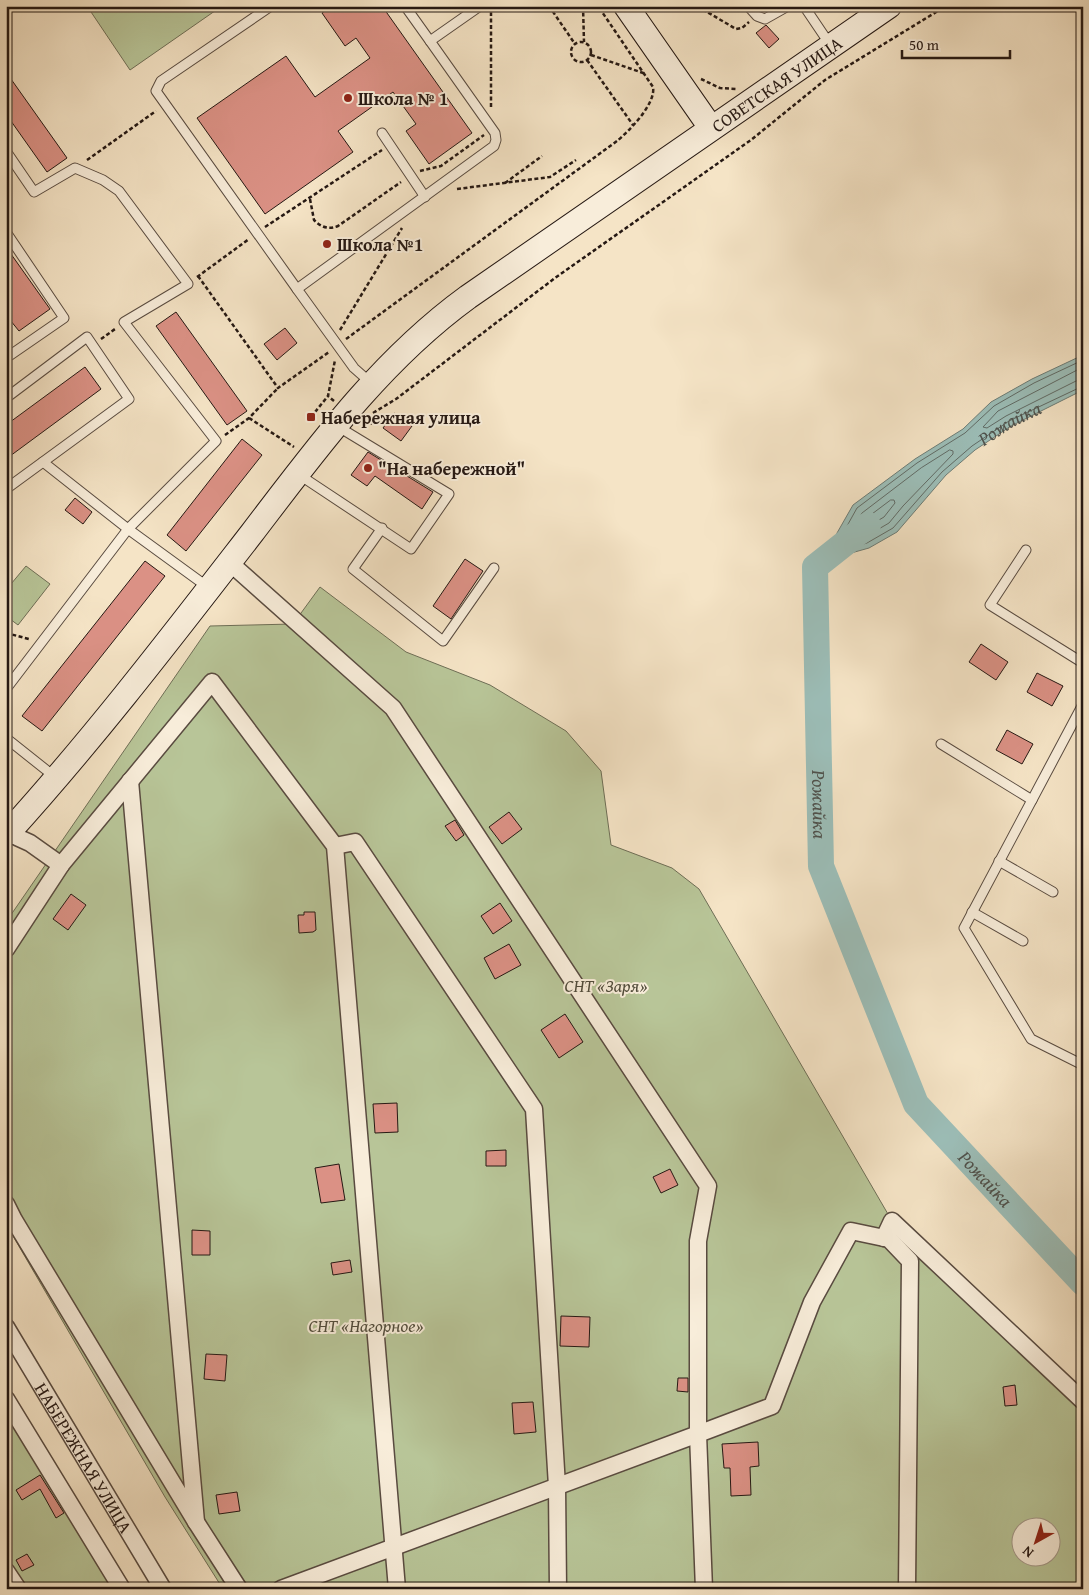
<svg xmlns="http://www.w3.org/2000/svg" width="1089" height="1595" font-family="'Gentium Book Plus',serif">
	<rect width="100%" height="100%" fill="#f5e4c6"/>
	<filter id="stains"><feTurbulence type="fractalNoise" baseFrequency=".004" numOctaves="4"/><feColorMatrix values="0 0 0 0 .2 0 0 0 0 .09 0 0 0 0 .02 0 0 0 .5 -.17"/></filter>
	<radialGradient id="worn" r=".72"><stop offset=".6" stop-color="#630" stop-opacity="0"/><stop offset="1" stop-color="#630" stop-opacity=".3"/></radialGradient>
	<g fill="#b8c598" stroke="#6e6e56" fill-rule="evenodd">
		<path d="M87,6H222L130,70Z"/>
		<path d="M26,566L50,584L18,625L6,616V590Z"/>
		<path d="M320,587L406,652L490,685L566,731L601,771L611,845L672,868L699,889L892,1221L1083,1399V1589H223L165,1497L6,1224V922L210,626L293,624ZM1022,1528H1052V1558H1022Z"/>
		<path d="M6,1390L124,1589H6Z"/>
	</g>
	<path fill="#9cbeb8" stroke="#6c7c76" d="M1083,355V390L1011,426L975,450L946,475L897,532L869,548L844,555L835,543L837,533L853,505L915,459L963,429L991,402L1032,379Z"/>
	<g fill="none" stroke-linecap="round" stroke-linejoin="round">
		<g stroke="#606b66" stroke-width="1">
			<path id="s1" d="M1083,360L1034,383L994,406L965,433L917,463L857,508L842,535L841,543L847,549L867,543L893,528L942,472L972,446L1009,421L1083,386"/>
			<path d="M1083,367L998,411L983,427L987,428L1006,416L1076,381L1083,379"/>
			<path d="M950,450L953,451V454L903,506L889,523L865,537L848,541V537L862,513L921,468Z"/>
			<path d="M891,500H894L895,503L884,517L867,527H864L867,518Z"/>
		</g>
		<path stroke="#9cbeb8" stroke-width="26" id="s2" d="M868,525L815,567L821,866L916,1104L1083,1283"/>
	</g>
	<g fill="#db9185" stroke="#251813">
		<path d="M332,6H382L472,133L429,164L406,131L416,124L393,92L338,131L353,152L265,214L197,118L286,56L315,97L370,58L356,38L345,46L322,13Z"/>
		<path d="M766,25L779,39L769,48L756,33Z"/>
		<path d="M6,72L67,158L47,172L6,114Z"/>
		<path d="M6,247L50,309L19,331L6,315Z"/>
		<path d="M176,312L247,411L227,425L156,326Z"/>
		<path d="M285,328L297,343L277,360L264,344Z"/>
		<path d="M85,367L101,389L6,459V425Z"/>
		<path d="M394,413L412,426L401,441L383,428Z"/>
		<path d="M242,439L262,455L186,551L167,535Z"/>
		<path d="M368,452L433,492L422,509L375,476L367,486L351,475Z"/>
		<path d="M75,498L92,512L83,524L65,510Z"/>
		<path d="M465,559L483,571L451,619L433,606Z"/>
		<path d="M145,561L165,576L42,731L22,716Z"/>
		<path d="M981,644L1008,662L996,680L969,662Z"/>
		<path d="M1037,673L1063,686L1052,706L1027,692Z"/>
		<path d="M1007,730L1033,744L1022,764L996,750Z"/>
		<path d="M509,812L522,829L502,844L489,827Z"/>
		<path d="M455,820L464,835L456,841L445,826Z"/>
		<path d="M71,894L86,905L68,930L53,919Z"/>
		<path d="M500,903L512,921L493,934L481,916Z"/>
		<path d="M304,912H315L316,930L313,932L299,933L298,915H304Z"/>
		<path d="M509,944L521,965L495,979L484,958Z"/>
		<path d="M565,1014L583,1042L559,1058L541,1030Z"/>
		<path d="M397,1103L398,1132L375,1133L373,1104Z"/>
		<path d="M506,1150V1166H486V1151Z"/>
		<path d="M339,1164L345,1200L321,1203L315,1168Z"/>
		<path d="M670,1169L678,1185L661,1193L653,1177Z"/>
		<path d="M192,1230L210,1231V1255H192Z"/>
		<path d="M350,1260L352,1272L333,1275L331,1263Z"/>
		<path d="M561,1316L590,1317L589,1347L560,1346Z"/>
		<path d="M206,1354L227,1355L225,1381L204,1379Z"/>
		<path d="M678,1378H688V1392L677,1391Z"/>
		<path d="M1015,1385L1017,1405L1005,1406L1003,1387Z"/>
		<path d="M533,1402L536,1432L514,1434L512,1403Z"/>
		<path d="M758,1442L759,1466L750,1467L751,1495L731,1496L730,1468H724L722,1444Z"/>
		<path d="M40,1475L64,1513L56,1518L40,1489L22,1500L16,1490Z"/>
		<path d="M237,1492L240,1511L219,1514L216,1495Z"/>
		<path d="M27,1554L34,1565L22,1571L16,1560Z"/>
	</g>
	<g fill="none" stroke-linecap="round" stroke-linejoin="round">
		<g stroke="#594b40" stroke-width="11">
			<g id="lane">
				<path d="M271,6L161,81L156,91L297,289"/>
				<path d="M405,6L430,41"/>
				<path d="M748,6L757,16L765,19L788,6"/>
				<path d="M804,6L831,46"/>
				<path d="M382,133L425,197"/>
				<path d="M6,151L34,192L75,168L103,180L119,191L188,284L124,322L216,441L128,529L43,462"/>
				<path d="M6,232L64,318L6,358"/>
				<path d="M371,383L354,368L297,289L494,146L496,140L495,133L430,41L480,6"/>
				<path d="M6,398L87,337L129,399L6,489"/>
				<path d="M298,474L411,549L449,494L337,426"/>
				<path d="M382,528L353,569L443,641L494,568"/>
				<path d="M1026,550L990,605L1083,663"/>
				<path d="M6,689L128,529L209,588"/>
				<path d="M1083,704L964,928L1031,1039L1083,1065"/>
				<path d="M6,738L55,777"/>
				<path d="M941,744L1032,800"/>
				<path d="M999,861L1053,892"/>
				<path d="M972,912L1023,941"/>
			</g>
		</g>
		<g stroke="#594b40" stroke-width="19">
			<g id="street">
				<path d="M229,562L393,708L708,1186L698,1241V1434L281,1589"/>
				<path d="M130,781L196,1522"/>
				<path d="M6,835L8,833L30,843L61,865"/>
				<path d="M335,846L355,842L534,1109L557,1486L558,1589"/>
				<path d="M6,949L61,865L212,682L335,846L397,1589"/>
				<path d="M6,1204L14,1220L196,1522L239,1589"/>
				<path d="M884,1238L892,1221L1083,1401"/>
				<path id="s3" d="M6,1327L163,1589"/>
				<path d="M6,1399L122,1589"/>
				<path d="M6,1571L18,1589"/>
				<path d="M704,1589L698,1434L772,1406L812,1302L851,1231L889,1239L910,1261L907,1589"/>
			</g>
		</g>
		<g stroke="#251813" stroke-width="26">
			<g id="secondary">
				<path d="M626,6L711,128"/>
				<path id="s4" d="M6,832L8,833C95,737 173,635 252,533C317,448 380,361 468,297L889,6"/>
			</g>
		</g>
		<g stroke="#251813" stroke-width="2.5" stroke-dasharray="4 2.5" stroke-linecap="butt">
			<path d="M549,6L575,44"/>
			<path d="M583,6L584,42"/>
			<path d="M697,6L736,29L742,28L749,22"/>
			<circle cx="581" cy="52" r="10"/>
			<path d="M591,55L646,74"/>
			<path d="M587,60L633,125"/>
			<path d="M701,79L720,88L736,89"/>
			<path d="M491,107V10"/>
			<path d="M87,160L156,111"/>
			<path d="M420,171L441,166L484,135"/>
			<path d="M505,183L542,156"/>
			<path d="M457,189L550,177L576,160"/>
			<path d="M310,199L314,220C321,227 328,230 338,226L401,182"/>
			<path d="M265,227L382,150"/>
			<path d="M198,276L278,388L329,352"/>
			<path d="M197,277L249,239"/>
			<path d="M340,330L402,228"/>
			<path d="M101,339L115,329"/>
			<path d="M346,339L617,141C629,131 656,104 653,87L598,6"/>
			<path d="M334,401L328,396L335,360"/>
			<path d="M373,413L396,399L555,278L751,140L825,80L946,6"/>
			<path d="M311,417L328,396"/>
			<path d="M249,418L294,447"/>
			<path d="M362,422L376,424"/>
			<path d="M225,435L249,418L278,388"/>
			<path d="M6,633L29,639"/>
		</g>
		<use href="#lane" stroke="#f8edda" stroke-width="9"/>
		<use href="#street" stroke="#f8edda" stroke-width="16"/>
		<use href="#secondary" stroke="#f8edda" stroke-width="24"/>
	</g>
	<g fill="#8f2418" stroke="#f8edda" stroke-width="2">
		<circle cx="348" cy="98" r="5"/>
		<circle cx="327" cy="244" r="5"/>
		<rect x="306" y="412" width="10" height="10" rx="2.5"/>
		<circle cx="368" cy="468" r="5"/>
	</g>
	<g text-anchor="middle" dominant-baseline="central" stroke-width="4" stroke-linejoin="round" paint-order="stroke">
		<g font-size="18" fill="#251813" stroke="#f8edda">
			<text stroke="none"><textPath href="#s4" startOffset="1085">СОВЕТСКАЯ УЛИЦА</textPath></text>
			<text stroke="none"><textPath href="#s3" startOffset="152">НАБЕРЕЖНАЯ УЛИЦА</textPath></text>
		</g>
		<g font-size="18" font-weight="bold" fill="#251813" stroke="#f8edda" text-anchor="start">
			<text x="358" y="98">Школа № 1</text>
			<text x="337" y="244">Школа №1</text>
			<text x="321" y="417">Набережная улица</text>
			<text x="378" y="468">"На набережной"</text>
		</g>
		<g font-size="18" font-style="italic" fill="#514c3b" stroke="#f8edda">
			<text x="606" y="985">СНТ «Заря»</text>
			<text x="366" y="1325">СНТ «Нагорное»</text>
		</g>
		<g font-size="19" font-style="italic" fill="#4f524d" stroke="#f8edda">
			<text stroke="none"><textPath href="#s1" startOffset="528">Рожайка</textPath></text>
			<text stroke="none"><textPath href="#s2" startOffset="305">Рожайка</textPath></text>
			<text stroke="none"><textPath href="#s2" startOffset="725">Рожайка</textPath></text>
		</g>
	</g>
	<rect width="1089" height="1595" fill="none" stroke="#f5e4c6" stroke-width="25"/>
	<rect x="8" y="8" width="1074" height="1580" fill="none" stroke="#251813" stroke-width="2.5"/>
	<rect x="12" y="12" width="1064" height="1570" fill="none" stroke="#251813"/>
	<g transform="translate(1036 1542) rotate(219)"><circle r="24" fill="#f8edda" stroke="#a4988a"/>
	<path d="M0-4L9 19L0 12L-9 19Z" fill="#8f2418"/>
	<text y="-8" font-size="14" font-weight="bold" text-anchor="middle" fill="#251813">N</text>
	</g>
	<path d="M902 50v8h108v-8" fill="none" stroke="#251813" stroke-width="2.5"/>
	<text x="909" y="50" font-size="15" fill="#251813" stroke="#f8edda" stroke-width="4" paint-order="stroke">50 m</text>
	<rect width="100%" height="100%" filter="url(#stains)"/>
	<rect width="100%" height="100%" fill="url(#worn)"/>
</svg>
